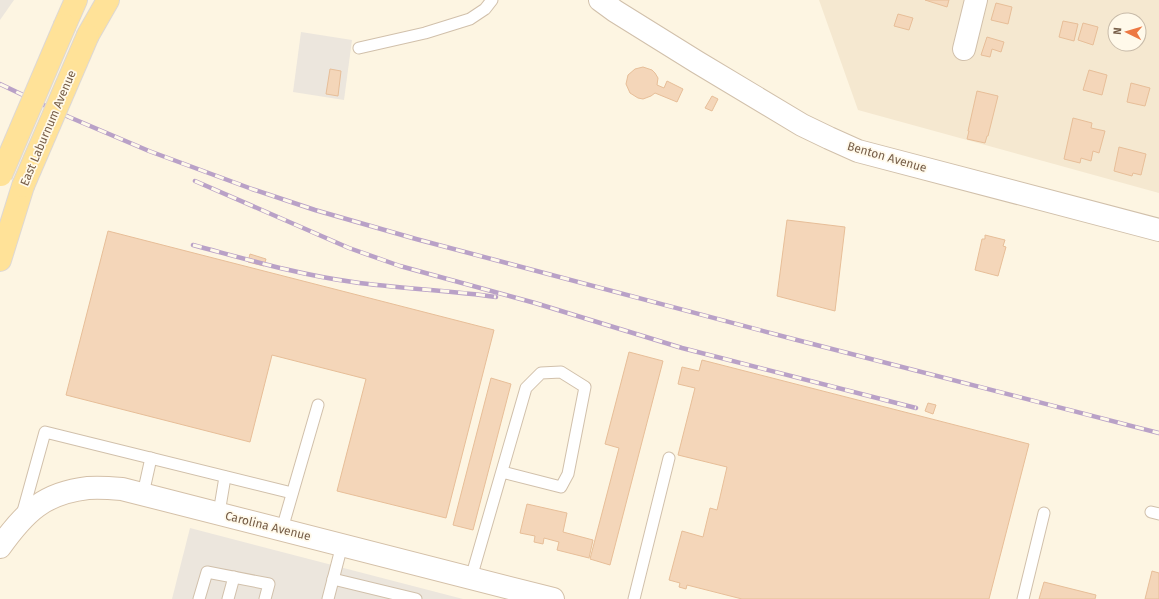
<svg xmlns="http://www.w3.org/2000/svg" width="1159" height="599" font-family="'Fira Sans',sans-serif">
	<rect width="100%" height="100%" fill="#fdf5e2"/>
	<path fill="#f5e8d0" fill-rule="evenodd" d="M819,0H1159V193L858,110ZM1115,20H1139V44H1115Z"/>
	<g fill="#ece6dd">
		<path d="M0,0H14L0,20Z"/>
		<path d="M301,32L352,40L344,100L293,92Z"/>
		<path d="M190,528L463,599H172Z"/>
	</g>
	<g fill="#f4d6b9" stroke="#e7be98">
		<path d="M925,0H949L947,7Z"/>
		<path d="M996,3L1012,7L1008,24L991,20Z"/>
		<path d="M898,14L913,18L909,30L894,26Z"/>
		<path d="M1063,21L1078,24L1074,41L1059,37Z"/>
		<path d="M1083,23L1098,27L1093,45L1078,40Z"/>
		<path d="M987,37L1004,42L1001,52L992,49L990,57L981,55Z"/>
		<path d="M643,67L652,70L655,73L658,78L657,85L664,88L667,81L683,89L677,102L655,93L651,96L643,99L638,98L630,93L626,84L628,75L635,69Z"/>
		<path d="M330,69L341,71L338,96L326,94Z"/>
		<path d="M1089,70L1107,75L1102,95L1083,90Z"/>
		<path d="M1131,83L1150,88L1145,106L1127,102Z"/>
		<path d="M977,91L998,96L988,136H987L985,143L967,139L969,131H968Z"/>
		<path d="M712,96L718,99L712,111L705,108Z"/>
		<path d="M1073,118L1092,123L1091,128L1105,131L1099,153L1093,151L1091,161L1081,158L1080,163L1064,159Z"/>
		<path d="M1119,147L1146,154L1141,175L1133,173L1132,176L1114,171Z"/>
		<path d="M787,220L845,227L835,311L777,296Z"/>
		<path d="M108,231L494,330L446,518L337,491L366,379L272,355L250,442L66,395Z"/>
		<path d="M985,235L1005,240L1003,246L1006,247L998,276L975,270L982,239H985Z"/>
		<path d="M250,254L266,259L264,266L248,262Z"/>
		<path d="M629,352L663,361L610,565L590,559L619,448L605,444Z"/>
		<path d="M702,360L1029,444L989,599H742L687,585L686,589L679,587L680,583L669,580L682,531L703,537L710,508L717,510L727,467L678,455L695,388L678,384L682,367L699,371Z"/>
		<path d="M491,378L511,384L473,530L453,525Z"/>
		<path d="M928,403L936,405L933,414L925,411Z"/>
		<path d="M527,504L567,513L563,532L593,540L589,558L557,550L559,542L544,538L543,544L534,542L535,536L520,533Z"/>
		<path d="M1152,571L1159,573V599H1145Z"/>
		<path d="M1044,582L1096,595L1095,599H1039Z"/>
	</g>
	<g fill="none" stroke-linecap="round" stroke-linejoin="round">
		<g stroke="#d1c0ab" stroke-width="13">
			<g id="lane">
				<path d="M359,48L425,33L470,19L485,9L492,0"/>
				<path d="M143,494L151,458"/>
				<path d="M1151,512L1159,514"/>
				<path d="M219,513L225,477"/>
				<path d="M22,515L45,432L292,493"/>
				<path d="M282,529L318,405"/>
				<path d="M471,578L526,388L541,373L561,372L585,387L568,474L561,487L502,472"/>
				<path d="M333,579L416,599"/>
				<path d="M199,599L207,572L269,584L265,599"/>
				<path d="M228,599L234,577"/>
				<path d="M328,599L342,545"/>
				<path d="M634,599L669,458"/>
				<path d="M1023,599L1044,513"/>
			</g>
		</g>
		<g stroke="#d1c0ab" stroke-width="24">
			<g id="street">
				<path d="M600,0L615,11L697,62L802,125L829,138L858,151L1159,230"/>
				<path d="M964,49L976,0"/>
			</g>
		</g>
		<g stroke="#d4c0a8" stroke-width="24">
			<path id="secondary" d="M0,547C25,512 44,493 88,488C99,487 111,488 122,489L553,599"/>
		</g>
		<g stroke="#ded8d3" stroke-width="24">
			<g id="primary">
				<path d="M65,25L76,0"/>
				<path d="M88,35L108,0"/>
				<path d="M0,260L23,186"/>
			</g>
		</g>
		<use href="#lane" stroke="#fff" stroke-width="11"/>
		<use href="#street" stroke="#fff" stroke-width="22"/>
		<use href="#secondary" stroke="#fff" stroke-width="22"/>
		<use href="#primary" stroke="#ffe298" stroke-width="22"/>
		<g stroke="#b9a1c7" stroke-width="4.5">
			<g id="rail">
				<path d="M0,84L69,117L149,151L252,189L315,210L416,239L797,340L1159,433"/>
				<path d="M195,181L349,248L400,266L535,303L682,348L916,408"/>
				<path d="M193,245C246,259 299,275 353,282C401,289 449,290 496,297"/>
			</g>
		</g>
		<use href="#rail" stroke="#fff9ea" stroke-width="3" stroke-dasharray="9" stroke-linecap="butt"/>
		<g stroke="#ded8d3" stroke-width="24" stroke-linecap="butt">
			<g id="primary-bridge">
				<path d="M1,175L65,25"/>
				<path d="M23,186L88,35"/>
			</g>
		</g>
		<use href="#primary-bridge" stroke="#ffe298" stroke-width="22"/>
	</g>
	<g text-anchor="middle" dominant-baseline="central" stroke-width="3.5" stroke-linejoin="round" paint-order="stroke">
		<g font-size="12" fill="#765d47" stroke="#fff9ea">
			<text transform="translate(48 128) rotate(-67)">East Laburnum Avenue</text>
			<text transform="translate(887 157) rotate(16)">Benton Avenue</text>
			<text transform="translate(268 526) rotate(14)">Carolina Avenue</text>
		</g>
	</g>
	<g transform="translate(1127 32) rotate(275)"><circle r="19" fill="#fff9ea" stroke="#c8bba9"/>
	<path d="M0-3L7 15L0 10L-7 15Z" fill="#ed7842"/>
	<text y="-6" font-size="11" font-weight="bold" text-anchor="middle" fill="#765d47">N</text>
	</g>
</svg>
